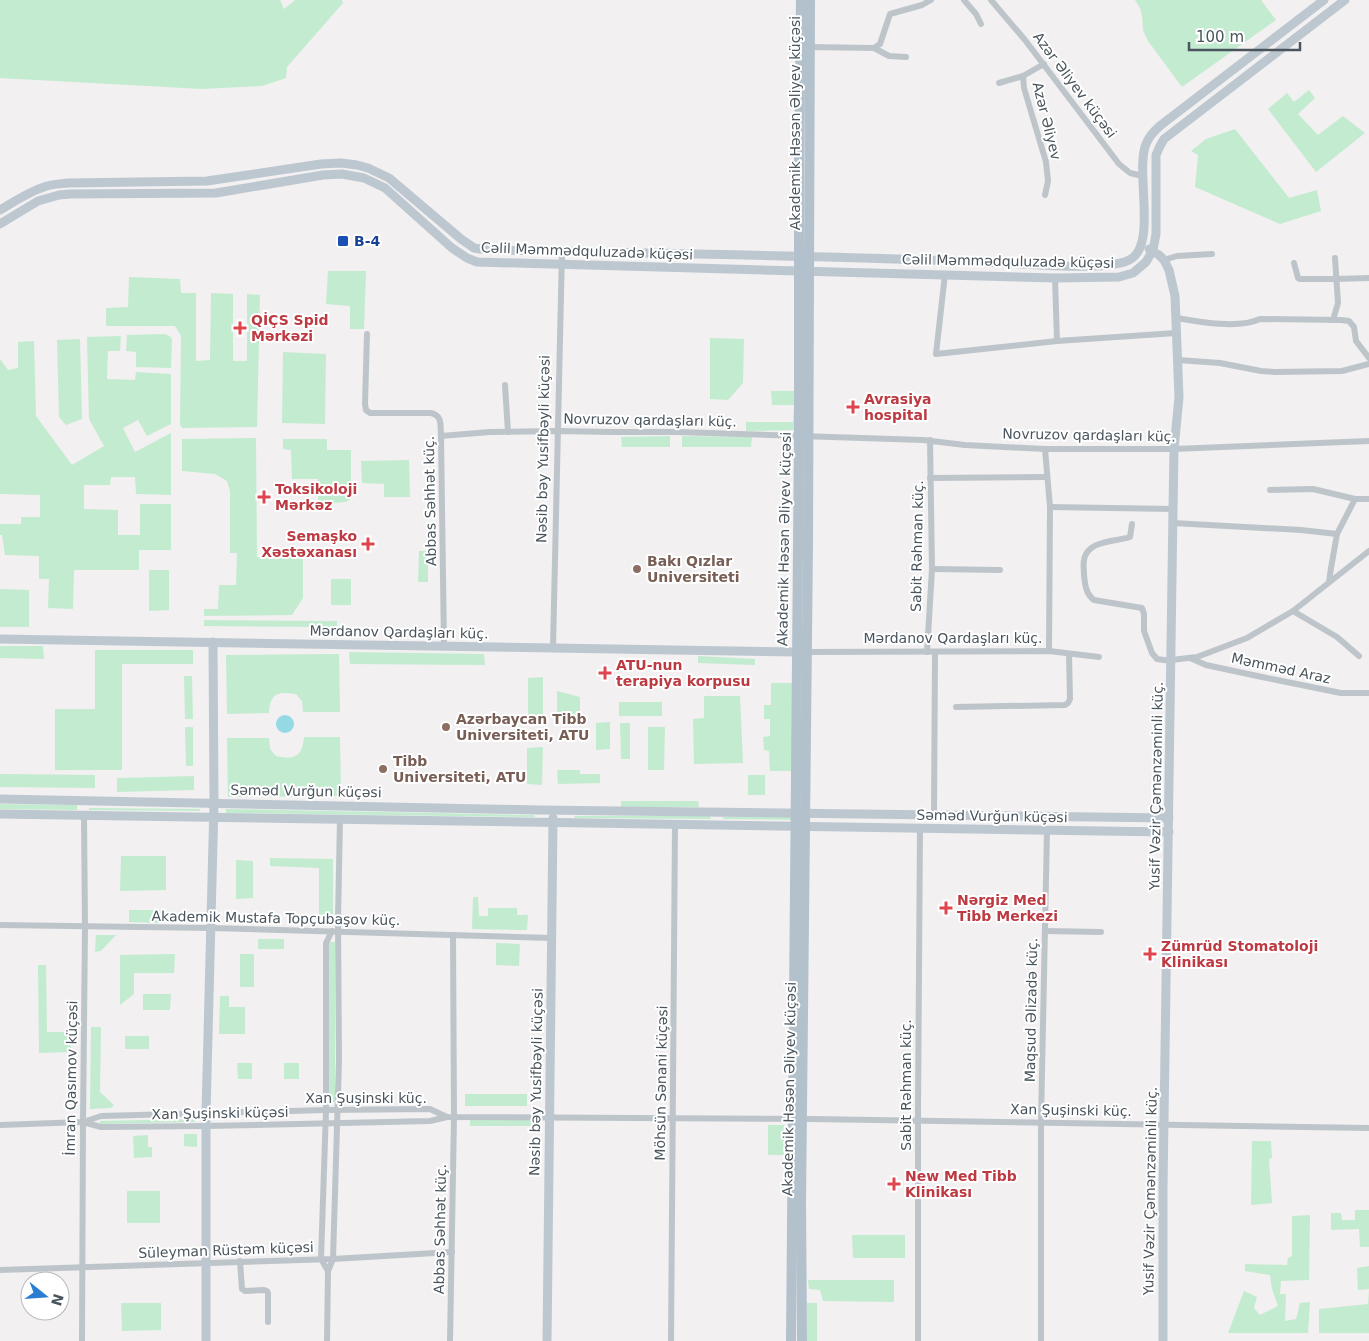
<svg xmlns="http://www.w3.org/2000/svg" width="1369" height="1341" font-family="'DejaVu Sans',sans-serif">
	<rect width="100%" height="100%" fill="#f2f0f0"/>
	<g fill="#c3ebd0">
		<path d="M0,0H280L284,9L295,0H342L343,3L287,67L286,78L262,86L202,89L0,78Z"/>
		<path d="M1135,0H1261L1276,20L1182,87L1148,41L1143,30L1142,16L1140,8Z"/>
		<path d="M1309,90L1315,98L1298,114L1318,135L1343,116L1365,133L1316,172L1268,109L1287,93L1294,102Z"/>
		<path d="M1235,129L1289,198L1317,190L1321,211L1280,224L1195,187L1198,155L1191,151L1206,139Z"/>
		<path d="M328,271H366L364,329H350V306L326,304Z"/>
		<path d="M129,277L180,279L181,293H196V361L210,360L211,293L233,294V361H247V294L260,295L257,427L182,428L180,424L181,336L175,326H106V308L128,307Z"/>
		<path d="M165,334L171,337L172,340L171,368L136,367V352L126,351L127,335Z"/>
		<path d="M121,336L120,351H108L107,379L135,380L136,372L171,374V424L147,436L138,420L123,428L135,452L171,433V495L136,494L135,477H111L110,485H84V509L118,510V535H140V504H171V550H139V570H74L73,609L48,608L49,579H39V556L5,555L2,535H0V524H21V517H40V495L0,494V359L8,370L18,368V342L34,341L36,416L72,465L104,446L89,419L87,337Z"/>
		<path d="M710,338L744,339L743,383L728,400L710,399Z"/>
		<path d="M80,339L82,419L66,425L59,417L57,340Z"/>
		<path d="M283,352L326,354L325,424L282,423Z"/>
		<path d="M771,391H797L796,430L746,431V422H793L794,405H772Z"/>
		<path d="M670,436V447H622L621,437Z"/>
		<path d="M682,436L752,437L751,447H682Z"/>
		<path d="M256,438L257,557L277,558L303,556V598L292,615L204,616V609H218L219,585H236L237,553H230V491L227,481L215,474L182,471V439Z"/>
		<path d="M283,439H327V450H351V493C351,496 351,499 348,501C343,504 325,502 318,502V479H292L291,450L283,449Z"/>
		<path d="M409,460L410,497H384V484L362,483L361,461Z"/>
		<path d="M419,551H428V582H418Z"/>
		<path d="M149,570H169V610L149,611Z"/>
		<rect x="331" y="579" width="20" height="26"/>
		<path d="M0,589L29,590V627H0Z"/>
		<path d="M204,620L337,621V627L204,626Z"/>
		<path d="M0,646H43L44,659L0,658Z"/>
		<path d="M95,650H193V664H122V770H55V709H95Z"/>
		<path d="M349,652L484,654L485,665L350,664Z"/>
		<path d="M339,654L340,712H303L302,701L296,694C278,691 270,693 269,713L227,714L226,655Z"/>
		<path d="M698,656L755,659V665L698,663Z"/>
		<path d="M184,676H192L193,719H185Z"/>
		<path d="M543,677V719L528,718V678Z"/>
		<path d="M771,683H792V771H770L769,751L764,750L763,737L770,736V719H764V705H771Z"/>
		<path d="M557,691L580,697V723L557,716Z"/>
		<path d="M704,696H740L743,763L694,764L693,719L704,718Z"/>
		<rect x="619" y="702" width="43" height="14"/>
		<path d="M610,722V749L596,750V723Z"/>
		<path d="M620,723H630V759H621Z"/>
		<path d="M185,727H193V766H186Z"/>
		<path d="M648,727H665L664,770H648Z"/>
		<path d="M304,737H340L341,796L228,797L227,738H269L270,749L276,756C295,760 302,757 304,737Z"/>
		<path d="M543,747L542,785L527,784V748Z"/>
		<path d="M557,770H580V774H600V783L558,784Z"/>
		<path d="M0,774L95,775V788L0,787Z"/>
		<rect x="748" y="775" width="17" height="20"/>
		<path d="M194,776V790L117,792V778Z"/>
		<path d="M621,801H698L699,807H621Z"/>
		<path d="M0,804L77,805V810L0,809Z"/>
		<path d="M89,808L200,809V811L89,810Z"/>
		<path d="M226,809L534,815L535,817L226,813Z"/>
		<path d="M574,816H710L711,819L575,818Z"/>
		<path d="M723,817H793V820L723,819Z"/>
		<path d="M121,856H166V890L120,891Z"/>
		<path d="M270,858L333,859V923H319V868L270,866Z"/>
		<path d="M236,860L253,861V898L236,899Z"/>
		<path d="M473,897H478L479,916H488V908H517V915H528L527,930L472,929Z"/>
		<path d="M129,910H163V923L129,922Z"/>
		<path d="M96,935H116L101,951L95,952Z"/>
		<rect x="258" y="939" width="26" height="10"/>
		<rect x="329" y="942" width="6" height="160"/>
		<path d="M496,943L520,944L519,966L496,965Z"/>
		<path d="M175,954L174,973H134V994L120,1005V955Z"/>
		<rect x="240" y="954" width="14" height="33"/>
		<path d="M46,965L47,1032H71V1052L39,1053L38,965Z"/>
		<path d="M143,994H171L170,1010H143Z"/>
		<path d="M220,996H229V1007H245V1034H219Z"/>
		<path d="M91,1027H101L100,1092L114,1105L111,1108L90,1109Z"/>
		<rect x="125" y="1036" width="24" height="13"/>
		<path d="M237,1063H252V1079H238Z"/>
		<rect x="284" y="1063" width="15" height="16"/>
		<rect x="465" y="1094" width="62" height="12"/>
		<rect x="470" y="1118" width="65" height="8"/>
		<path d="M195,1119V1122L100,1124V1121Z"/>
		<rect x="768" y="1125" width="17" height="30"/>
		<path d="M184,1134H197V1147L184,1146Z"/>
		<path d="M148,1135V1147H152V1157L134,1158L133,1136Z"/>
		<path d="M1252,1141H1271L1272,1158L1269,1159L1272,1203L1251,1205Z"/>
		<rect x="127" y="1191" width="33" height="32"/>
		<path d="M1355,1210H1369V1247H1360L1359,1229L1331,1230V1213H1341L1342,1220H1355Z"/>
		<path d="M1310,1215L1309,1280L1281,1281L1280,1294H1286L1285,1321L1296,1319L1300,1303L1310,1302L1308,1333H1228L1244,1291L1257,1297L1254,1308L1260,1315L1278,1306L1272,1289L1270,1275L1245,1271V1264L1287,1265L1288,1258L1292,1256V1216Z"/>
		<path d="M852,1235H905V1258H853Z"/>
		<path d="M1369,1266V1289L1358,1290L1357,1268Z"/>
		<path d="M808,1280H894V1302L823,1301L820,1290L809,1289Z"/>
		<path d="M1369,1290V1333H1319V1309L1368,1304Z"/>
		<path d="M121,1303H161V1330L122,1331Z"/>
		<rect x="807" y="1303" width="10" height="38"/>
	</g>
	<circle fill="#94d9e4" cx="285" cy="724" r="9"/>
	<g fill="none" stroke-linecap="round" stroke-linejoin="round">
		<g stroke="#bdc5cb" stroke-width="6">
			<path d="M964,0L976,14L981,24"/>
			<path d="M991,0L1025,40L1119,164L1130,173L1143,176"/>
			<path d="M809,47L874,48L880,44L890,14L922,5L931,0"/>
			<path d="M874,48L889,56L906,57"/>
			<path d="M1044,64L1023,76L1024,88L1046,162L1048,181L1045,195"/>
			<path d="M999,83L1023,76"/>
			<path d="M1164,260L1177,256L1212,254"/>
			<path d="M1294,263L1298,278L1300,279H1336L1369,278"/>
			<path d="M945,274L936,354L1057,341L1176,333"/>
			<path d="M1055,278L1057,341"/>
			<path d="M1177,318C1200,322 1239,329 1260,319L1341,320L1349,321L1354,327L1356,341L1369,358"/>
			<path d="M1333,320L1338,303L1335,258"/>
			<path d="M367,334L365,404L366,410L370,413H431C443,416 440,425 441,436L444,646"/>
			<path d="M1178,360L1220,363L1261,371L1275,372L1342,371L1369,364"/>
			<path d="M505,385L508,432"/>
			<path d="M441,436L490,432L558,431L610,432H677L923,440L965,445L1045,449H1174L1369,441"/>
			<path d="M1045,449L1050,507L1049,651"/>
			<path d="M930,478L1047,477"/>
			<path d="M1270,490L1313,489L1355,499L1337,534L1331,568L1329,582"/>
			<path d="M1355,499H1369"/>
			<path d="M1050,507L1173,509"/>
			<path d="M1173,523L1301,530L1337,534"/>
			<path d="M1132,524L1130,537C1115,542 1087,540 1084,560C1083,565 1084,570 1084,575C1085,585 1086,594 1094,600L1142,608L1144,614V631L1152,653L1157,659L1171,661"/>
			<path d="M932,569L1000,570"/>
			<path d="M1293,611L1337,637L1359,656"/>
			<path d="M553,648L562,251"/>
			<path d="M807,652L1049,651L1099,657"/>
			<path d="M927,652L932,569L930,440"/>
			<path d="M1190,658L1206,665L1262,677L1341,693H1369"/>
			<path d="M1171,660L1197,657L1247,638L1293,611L1369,551"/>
			<path d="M956,707L1065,705L1068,703L1070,699L1069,654"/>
			<path d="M934,814L935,652"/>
			<path d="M0,925L211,928L552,938"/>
			<path d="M1045,931L1101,932"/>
			<path d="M83,1122L101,1127L206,1126L430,1121L447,1117"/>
			<path d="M0,1125L83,1122L101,1116L326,1110L430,1109L447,1117L811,1119L1369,1128"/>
			<path d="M240,1261L242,1289L245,1291L264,1290L267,1291L268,1293V1322"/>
			<path d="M0,1270L333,1259L452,1252"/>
			<path d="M328,1271L321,1259L326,1110V943L332,931"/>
			<path d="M82,1341L83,1122L85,927L84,816"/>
			<path d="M327,1341L328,1271L333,1259L339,1061L338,919L340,819"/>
			<path d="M450,1341L454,1117L453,935"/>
			<path d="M671,1341L675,825"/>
			<path d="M918,1341V1112L920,828"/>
			<path d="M1041,1341V1122L1047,830"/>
		</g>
		<g stroke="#bdc7d0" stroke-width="9">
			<path d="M0,210C14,202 28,192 44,187C51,184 60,184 68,183L207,181L321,164L341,163L357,165L368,168L389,178L461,239L474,248L480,249C507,251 534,250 560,251C708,255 856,256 1004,263C1031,264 1111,272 1131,259C1157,243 1135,171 1146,144C1149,136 1155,130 1161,125L1324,0"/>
			<path d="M0,224L38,201L59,195L70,194L216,193L323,175L342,174L364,178L385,188L452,248L467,258L477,262L1055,278L1119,277L1133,273L1146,262L1153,250L1156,234V155L1160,146L1164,139L1345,0"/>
			<path d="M1149,249L1159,255L1164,260L1169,270L1175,296L1179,397L1174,449L1173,509L1163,1188V1341"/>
			<path d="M0,639L797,652"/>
			<path d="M0,799L539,810L1169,818"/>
			<path d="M0,814L1169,832"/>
			<path d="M206,1341V1113L214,803L213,642"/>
			<path d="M547,1341L553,818"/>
		</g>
		<g stroke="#b2c1cc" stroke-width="10">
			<path d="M791,1341L799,436V162L801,0"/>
			<path d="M802,1341L801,1202L808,543L810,0"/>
		</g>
	</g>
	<rect fill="#1a4fb4" stroke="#fff" stroke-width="2" x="337" y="235" width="12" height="12" rx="2.5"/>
	<g fill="#e0444e" stroke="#fff" stroke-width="2">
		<path d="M237.5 320.5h5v5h5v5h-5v5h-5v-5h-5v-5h5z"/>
		<path d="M850.5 399.5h5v5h5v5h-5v5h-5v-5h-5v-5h5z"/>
		<path d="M261.5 489.5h5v5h5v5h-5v5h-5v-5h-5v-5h5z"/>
		<path d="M365.5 536.5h5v5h5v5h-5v5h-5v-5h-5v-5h5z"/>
		<path d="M602.5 665.5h5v5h5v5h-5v5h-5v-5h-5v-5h5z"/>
		<path d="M943.5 900.5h5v5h5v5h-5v5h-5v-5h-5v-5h5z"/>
		<path d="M1147.5 946.5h5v5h5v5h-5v5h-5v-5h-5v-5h5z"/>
		<path d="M891.5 1176.5h5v5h5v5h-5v5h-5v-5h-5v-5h5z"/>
	</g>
	<g fill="#8d6e63" stroke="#fff" stroke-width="2">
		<circle cx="637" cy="569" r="5"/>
		<circle cx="446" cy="727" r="5"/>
		<circle cx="383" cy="769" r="5"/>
	</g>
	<g text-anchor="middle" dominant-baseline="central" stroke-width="4" stroke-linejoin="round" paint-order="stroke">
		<g font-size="14" fill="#49545c" stroke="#fff">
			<text transform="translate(1075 85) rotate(53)">Azər Əliyev küçəsi</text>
			<text transform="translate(1047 121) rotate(76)">Azər Əliyev</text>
			<text transform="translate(795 123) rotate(-90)">Akademik Həsən Əliyev küçəsi</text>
			<text transform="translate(587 251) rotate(2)">Cəlil Məmmədquluzadə küçəsi</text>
			<text transform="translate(1008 261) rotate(1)">Cəlil Məmmədquluzadə küçəsi</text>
			<text transform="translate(650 420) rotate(1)">Novruzov qardaşları küç.</text>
			<text transform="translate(1089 435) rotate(1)">Novruzov qardaşları küç.</text>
			<text transform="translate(543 449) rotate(-89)">Nəsib bəy Yusifbəyli küçəsi</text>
			<text transform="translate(430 501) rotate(-91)">Abbas Səhhət küç.</text>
			<text transform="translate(784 539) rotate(-89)">Akademik Həsən Əliyev küçəsi</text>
			<text transform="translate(917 546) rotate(-89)">Sabit Rəhman küç.</text>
			<text transform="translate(399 632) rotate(1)">Mərdanov Qardaşları küç.</text>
			<text x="953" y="638">Mərdanov Qardaşları küç.</text>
			<text transform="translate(1281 668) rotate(12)">Məmməd Araz</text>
			<text transform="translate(1156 786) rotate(-89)">Yusif Vəzir Çəmənzəminli küç.</text>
			<text transform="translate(306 791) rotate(1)">Səməd Vurğun küçəsi</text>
			<text transform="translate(992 816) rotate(1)">Səməd Vurğun küçəsi</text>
			<text transform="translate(276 918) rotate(1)">Akademik Mustafa Topçubaşov küç.</text>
			<text transform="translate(1031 1010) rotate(-89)">Maqsud Əlizadə küç.</text>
			<text transform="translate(71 1078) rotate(-89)">İmran Qasımov küçəsi</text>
			<text transform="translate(536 1082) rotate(-89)">Nəsib bəy Yusifbəyli küçəsi</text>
			<text transform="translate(661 1083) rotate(-89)">Möhsün Sənani küçəsi</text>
			<text transform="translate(906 1085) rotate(-90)">Sabit Rəhman küç.</text>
			<text transform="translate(789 1089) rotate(-89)">Akademik Həsən Əliyev küçəsi</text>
			<text x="366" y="1098">Xan Şuşinski küç.</text>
			<text transform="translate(1071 1110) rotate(1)">Xan Şuşinski küç.</text>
			<text transform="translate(220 1113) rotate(-1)">Xan Şuşinski küçəsi</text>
			<text transform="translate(1150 1191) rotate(-89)">Yusif Vəzir Çəmənzəminli küç.</text>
			<text transform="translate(440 1229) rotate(-89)">Abbas Səhhət küç.</text>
			<text transform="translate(226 1250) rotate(-2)">Süleyman Rüstəm küçəsi</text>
		</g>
		<g font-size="14" font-weight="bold" fill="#164399" stroke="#fff" text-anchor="start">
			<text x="354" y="241">B-4</text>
		</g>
		<g font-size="14" font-weight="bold" fill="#be3a42" stroke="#fff" text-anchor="start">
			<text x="251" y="320">QİÇS Spid<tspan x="251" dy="16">Mərkəzi</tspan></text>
			<text x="864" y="399">Avrasiya<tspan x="864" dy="16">hospital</tspan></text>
			<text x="275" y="489">Toksikoloji<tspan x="275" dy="16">Mərkəz</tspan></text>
			<text x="357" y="536" text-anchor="end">Semaşko<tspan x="357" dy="16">Xəstəxanası</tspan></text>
			<text x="616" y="665">ATU-nun<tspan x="616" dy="16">terapiya korpusu</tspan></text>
			<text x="957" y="900">Nərgiz Med<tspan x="957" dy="16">Tibb Merkezi</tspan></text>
			<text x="1161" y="946">Zümrüd Stomatoloji<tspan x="1161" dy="16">Klinikası</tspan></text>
			<text x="905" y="1176">New Med Tibb<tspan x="905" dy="16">Klinikası</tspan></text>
		</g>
		<g font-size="14" font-weight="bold" fill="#785e54" stroke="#fff" text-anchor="start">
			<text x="647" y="561">Bakı Qızlar<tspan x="647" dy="16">Universiteti</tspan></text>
			<text x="456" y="719">Azərbaycan Tibb<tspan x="456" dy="16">Universiteti, ATU</tspan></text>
			<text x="393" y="761">Tibb<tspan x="393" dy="16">Universiteti, ATU</tspan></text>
		</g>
	</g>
	<g transform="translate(45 1296) rotate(107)"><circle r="24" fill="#ffffff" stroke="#b6bbbe"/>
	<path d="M0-4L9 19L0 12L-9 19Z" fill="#2a7ed2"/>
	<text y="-8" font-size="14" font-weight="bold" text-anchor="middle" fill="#49545c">N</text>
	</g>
	<path d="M1189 42v8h111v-8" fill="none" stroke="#49545c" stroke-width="2.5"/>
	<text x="1196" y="42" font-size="15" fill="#49545c" stroke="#ffffff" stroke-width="4" paint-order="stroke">100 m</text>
</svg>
